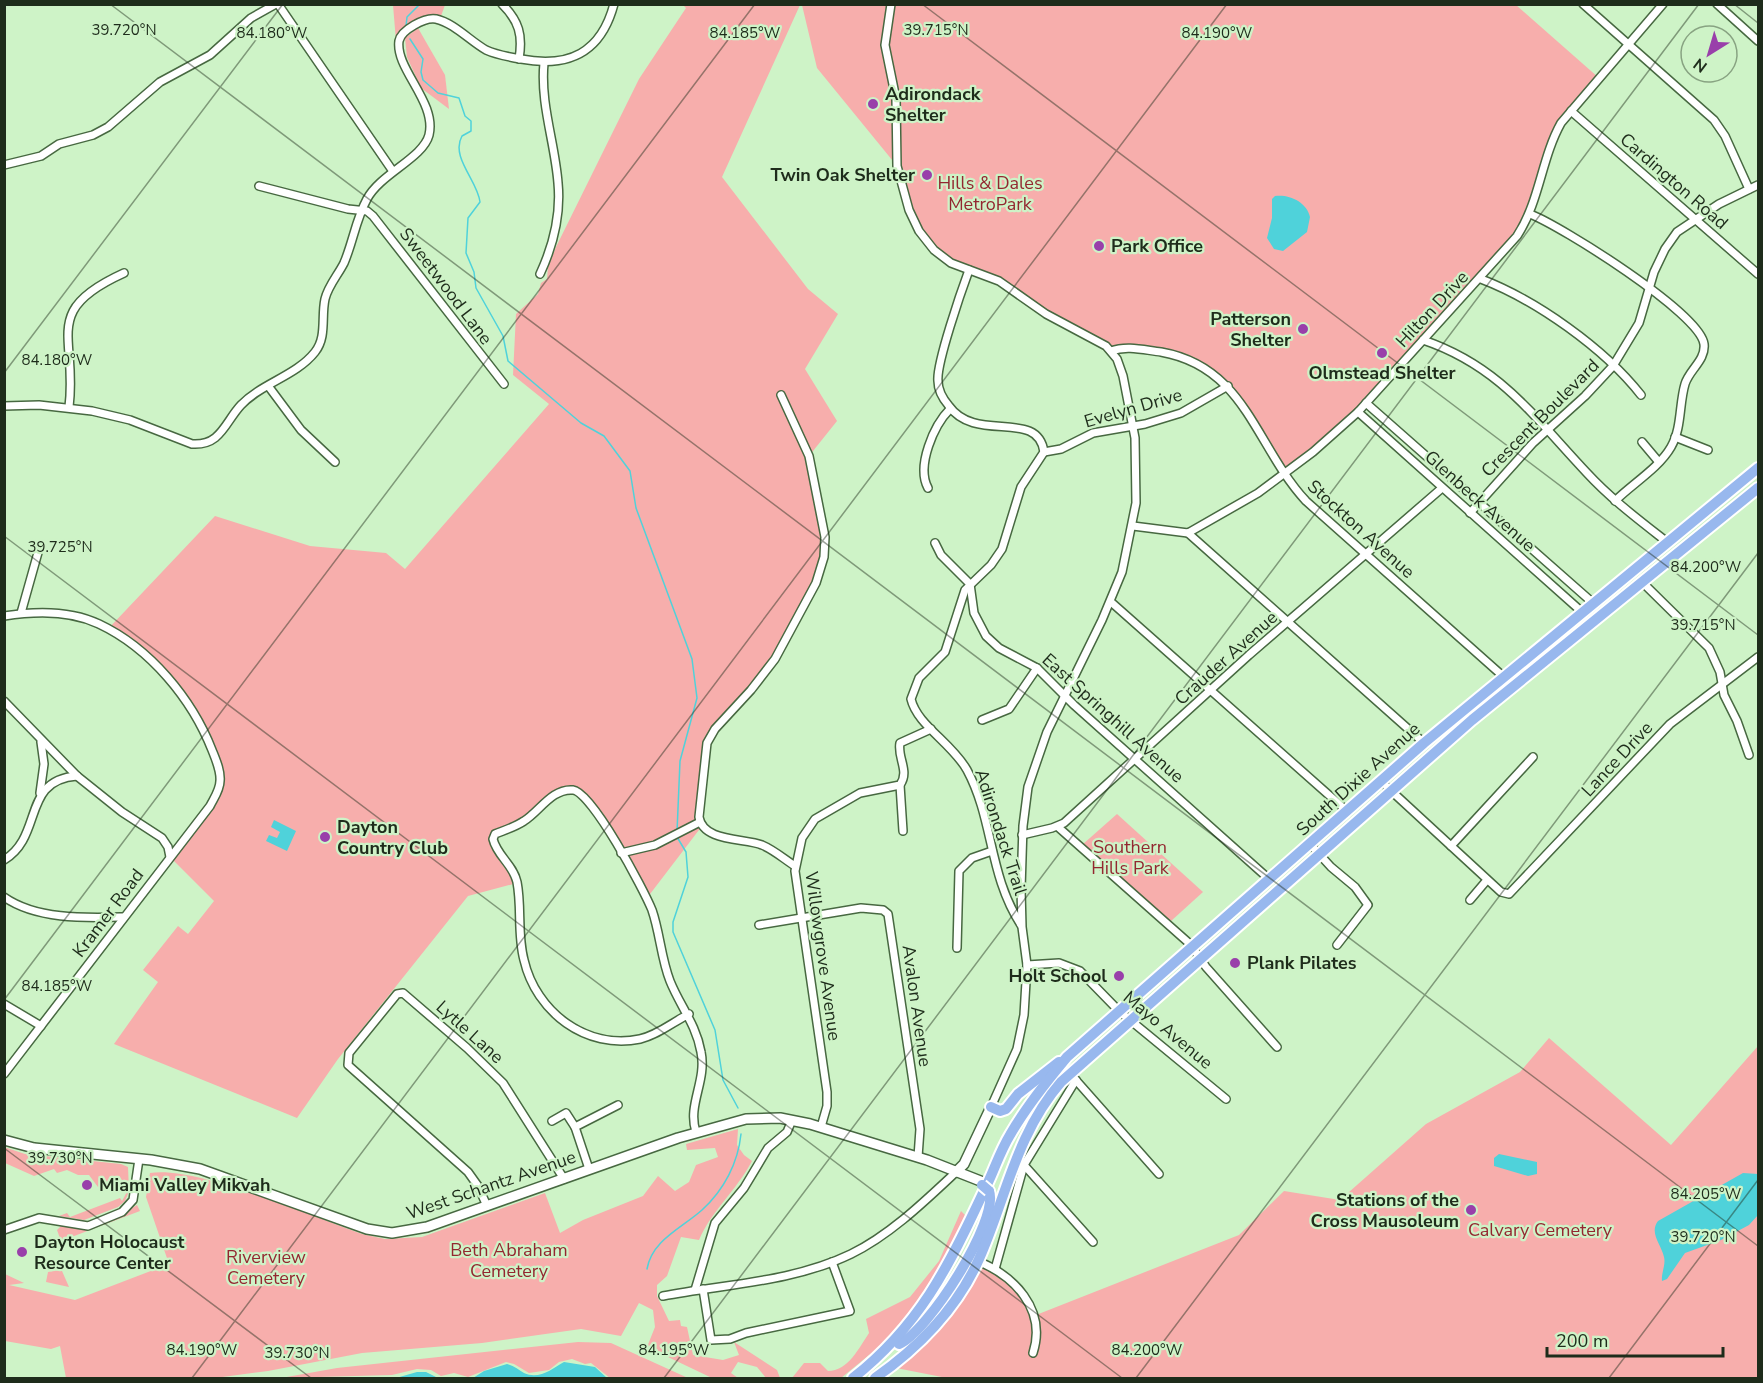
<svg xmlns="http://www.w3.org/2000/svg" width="1763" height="1383" font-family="'Nunito Sans',sans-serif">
	<rect width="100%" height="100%" fill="#cef3c7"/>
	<g fill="#f7aeac">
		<path d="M393,5H445L441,16C427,14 402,28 396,41Z"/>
		<path d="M683,5H800L722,177L808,289L838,314L805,369L837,421L809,456L822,523L821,572L775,659L726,716L704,752L702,826L647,898L580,792L558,794L530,817L493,837L517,883L468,896L338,1059L297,1118L114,1044L158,982L143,970L178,926L188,934L214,901L170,857L210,806L220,776L193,712L145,657L108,629L215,516L310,546L386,553L405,569L549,404L513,375L516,314L538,294L541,283L547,279L548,267L556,247L639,79L686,8Z"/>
		<path d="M802,5H1516L1599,78L1561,123L1525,225L1358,412L1284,473L1249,415L1204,367L1153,351H1111L1066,326L1007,286L951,263L919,231L897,166L817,68Z"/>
		<path d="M418,28L445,75L449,109L421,88L407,57L405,38Z"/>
		<path d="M1117,814L1203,892L1171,921L1082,845Z"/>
		<path d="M1549,1038L1671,1145L1758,1046V1378H947L891,1367L919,1343L978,1261L1007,1277L1036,1315L1239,1235L1284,1191L1340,1200L1426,1124L1520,1072Z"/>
		<path d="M738,1129L737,1145L744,1155L752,1161C737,1190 712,1210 699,1240L681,1237L667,1276L657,1285V1296L669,1321L680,1320L681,1326L687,1327L693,1355L723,1360L739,1355L734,1342L777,1370L780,1378H766L757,1367L738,1362L731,1373L738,1378H712L647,1347L655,1327L653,1310L639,1303L621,1336L581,1329L482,1343L362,1353L268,1371L215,1378H66L60,1346L51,1349L5,1341V1274L24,1283L9,1285L75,1300L169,1264L146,1197L150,1173C196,1165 313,1217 362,1234L385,1239L422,1237L545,1193L560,1233L583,1220L643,1196L658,1176L675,1191L689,1182L696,1165L718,1157L715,1148L687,1150L686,1144Z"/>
		<path d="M4,1147L25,1154L121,1164L128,1167L129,1191L125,1201L118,1207L84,1220L59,1216L67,1213L70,1217L120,1198L122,1201L128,1190L120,1177L98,1187L89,1175H78L67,1170L57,1173L54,1169L34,1176L5,1163Z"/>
		<path d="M137,1205L140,1211L61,1241L57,1230L62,1225L88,1228L118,1217Z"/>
		<path d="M961,1211L967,1217L937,1277L916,1305L885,1342L841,1378H792L804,1363H820L828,1371C848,1371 859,1348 869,1333L866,1319L910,1297L939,1261Z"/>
		<path d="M61,1270L62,1271L69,1287L46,1282L48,1272Z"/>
		<path d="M578,1342L611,1343L688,1378H610L591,1363L585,1364L572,1359L559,1362L549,1370L529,1373L514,1364L506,1362L468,1377L454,1373L441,1376L431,1370L417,1369L392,1375L281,1378L337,1368Z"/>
	</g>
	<g fill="#4fd2da">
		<path d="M1275,196C1289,194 1307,202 1310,217L1307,232L1283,251L1274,249L1267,238L1272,218V199Z"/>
		<path d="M274,820L296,831L287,851L266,841L269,835L277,838L280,832L271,827Z"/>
		<path d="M1499,1154L1537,1162V1174L1528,1176L1494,1166V1158Z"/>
		<path d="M1743,1173L1758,1174V1215L1749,1225L1721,1240L1685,1253L1667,1279L1662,1281C1661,1273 1666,1265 1664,1257C1661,1244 1649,1233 1658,1221Z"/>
		<path d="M564,1362L595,1367L607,1378H473L484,1371L507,1364C514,1366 519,1370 524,1373C539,1380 552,1369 564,1362Z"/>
		<path d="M417,1372H426L438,1378H396Z"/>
	</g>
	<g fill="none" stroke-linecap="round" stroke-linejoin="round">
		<g stroke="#4fd2da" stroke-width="1.5">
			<path d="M406,26L407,17L420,4"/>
			<path d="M410,39L423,59L421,72L423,80L438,93L459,98L465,116L471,121V131L462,136C450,157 478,181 480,202L468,218L466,253L474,272L476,288L503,336L508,361L581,423L604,436L630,471L636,508L692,659L697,698L680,761L677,832"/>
			<path d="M677,837L686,852L688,877L673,922V932L715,1030L723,1080L738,1108"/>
			<path d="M647,1269C652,1240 682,1228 702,1210C724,1190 738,1163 741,1134"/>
		</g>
		<g stroke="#476841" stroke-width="10">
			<g id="minor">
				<path d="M278,4L392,170"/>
				<path d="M502,4C519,21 523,35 519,59"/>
				<path d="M891,4L885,45L896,99L897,166L909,210L919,231L934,250L951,263L999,281L1046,314L1106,346L1117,359L1123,376L1135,438L1136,503L1122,572L1102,620L1047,732L1028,787L1023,826L1021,889L1022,927L1027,965L1024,1015L1017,1049L991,1107"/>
				<path d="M1583,4L1714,120L1725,136L1749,189"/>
				<path d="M1717,4L1758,41"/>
				<path d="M1571,111L1758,274"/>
				<path d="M4,165L41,156L59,144L93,135L108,127L160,82L210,55L251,18L276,4"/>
				<path d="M259,186L348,209L367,211L373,216L504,384"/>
				<path d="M1530,214C1561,226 1700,313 1704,344C1706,360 1689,370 1685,384C1679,404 1682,428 1671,447C1659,468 1632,484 1615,501"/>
				<path d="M969,270C962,289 936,364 938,381C938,391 943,399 949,406C976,444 1038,408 1044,452L1021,487L1002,549L991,565L965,590L945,652L919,678L911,699C917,725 952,743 967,770C994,820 988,874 1021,925"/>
				<path d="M540,274C553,246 561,214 558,183C555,143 540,104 544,63"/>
				<path d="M1481,279C1536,300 1604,348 1641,395"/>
				<path d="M1423,340C1500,366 1534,417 1587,473C1611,499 1639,520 1667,542"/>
				<path d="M1111,351C1127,345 1144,350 1161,352C1246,367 1255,446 1306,501L1514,686"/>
				<path d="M269,387L301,430L335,462"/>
				<path d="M781,395L809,456L825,537L824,557L816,583L775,659L751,690L715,729L707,743L699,817C703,842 744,838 762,845C774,850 784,859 795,866"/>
				<path d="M1366,403L1593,603"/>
				<path d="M4,406L39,405L92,411L130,420L192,444C221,446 225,422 241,405C262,383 296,376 315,352C327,337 321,317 325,299C328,286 338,275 344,263C353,242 356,219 367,199C380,174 423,158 429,135C437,102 395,69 399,41C401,30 425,17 436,19C454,23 470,41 486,50C497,55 509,57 521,59C569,68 601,53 614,4"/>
				<path d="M69,407C78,336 40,311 124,273"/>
				<path d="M1358,412L1582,612"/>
				<path d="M1675,437L1708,450"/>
				<path d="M1642,442L1658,461"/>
				<path d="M1044,452L1061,449L1093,433L1145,424L1181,413L1228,386"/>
				<path d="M928,488C916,466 934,425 950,409"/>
				<path d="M1470,513L1533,443L1585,396L1613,366L1639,323L1654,272L1665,249L1677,232L1719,204L1758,185"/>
				<path d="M1133,526L1188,533L1258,493L1313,452L1358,412L1517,236C1540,201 1541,159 1561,123L1663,4"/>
				<path d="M1188,533L1424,743"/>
				<path d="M935,543L941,555L970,584L974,613L986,636L999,648L1037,668L1074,705L1269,879"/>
				<path d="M1642,582L1709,648L1720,672L1724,695L1737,721L1749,755"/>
				<path d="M1111,602L1348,812"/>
				<path d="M21,613L39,549"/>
				<path d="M4,616C35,611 70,610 99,624C150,648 192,699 212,750C216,760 221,771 220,781C220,790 214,798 210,806L4,1074"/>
				<path d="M4,701L77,776L122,812L162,838L168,847L170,857"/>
				<path d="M982,720L1009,709L1037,668"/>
				<path d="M900,785L903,831"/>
				<path d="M1387,787L1501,892L1509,894L1670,724L1758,657"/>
				<path d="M40,793L44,764L41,742"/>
				<path d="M1058,827L1190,944L1206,967L1277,1047"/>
				<path d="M1022,835L1052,828L1064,823L1249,655L1442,488"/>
				<path d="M1310,844L1331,867L1355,887L1368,905L1337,945"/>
				<path d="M1451,846L1533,757"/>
				<path d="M621,853L655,845L700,822"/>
				<path d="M4,860C44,836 21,780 77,776"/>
				<path d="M4,897C37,920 86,918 124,917"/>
				<path d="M1470,900L1487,880"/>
				<path d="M759,925L861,908L883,910L888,914L920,1129L918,1157"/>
				<path d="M957,948L959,871L972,858L992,851"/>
				<path d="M1027,965L1059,963L1080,971L1119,1011L1226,1099"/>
				<path d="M4,1004L41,1026"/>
				<path d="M689,1014C673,1022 658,1035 640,1039C586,1050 536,1012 524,960C517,934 522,908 517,882C513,864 497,856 493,839L495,834C505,830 515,827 524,821C539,812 552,788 573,790C592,792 644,890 652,910C660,933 661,958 670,981C680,1006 696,1024 701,1052C707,1081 687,1105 696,1132"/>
				<path d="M1074,1078L1159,1174"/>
				<path d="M552,1121L566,1113L575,1127"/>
				<path d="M821,1127L827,1106V1092L795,871L802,838L815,819L860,793L900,785C910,771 897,758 900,743L931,729"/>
				<path d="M1024,1165L1093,1242"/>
				<path d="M589,1169L575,1127L618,1105"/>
				<path d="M487,1206L478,1186L468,1172L348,1065L349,1053L397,994L403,993L467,1048L503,1083L564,1179"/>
				<path d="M4,1230L39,1218L88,1226L122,1212L133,1200L139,1159"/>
				<path d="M975,1260C1014,1275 1047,1309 1033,1353"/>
				<path d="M995,1269L1024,1165L1076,1080"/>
				<path d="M703,1289L711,1340L730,1339L746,1333L850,1311L832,1262"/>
				<path d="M695,1290L715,1223L744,1188L768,1148L787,1132L792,1120"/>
				<path d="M663,1296C726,1284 793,1282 851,1254C890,1235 925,1201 956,1172"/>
			</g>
		</g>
		<g stroke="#476841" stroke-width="12">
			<g id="secondary">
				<path d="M4,1140L34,1148L151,1160L200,1169L367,1229L392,1233L427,1227L678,1138L746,1119L780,1118L810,1124L927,1160L983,1182"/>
				<path d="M956,1172L964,1164L991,1107"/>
			</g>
		</g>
		<g stroke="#fff" stroke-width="14">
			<g id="primary">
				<path d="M991,1107L1000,1111L1006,1109L1018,1094L1059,1062"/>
				<path d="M899,1344C927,1333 1000,1220 989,1191"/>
				<path d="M853,1378C919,1326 948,1268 983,1193C993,1174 999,1153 1010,1135C1026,1107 1046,1082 1067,1057L1424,743L1758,468"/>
				<path d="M875,1378C918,1348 957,1308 979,1259C1006,1198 1016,1134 1061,1082L1472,720L1758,488"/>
			</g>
		</g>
		<use href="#minor" stroke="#fff" stroke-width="7"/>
		<use href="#secondary" stroke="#fff" stroke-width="9"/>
		<use href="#primary" stroke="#98b8ee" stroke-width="10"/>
		<g stroke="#fff" stroke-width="14" stroke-linecap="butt">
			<path id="primary-bridge" d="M982,1185L989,1191"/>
		</g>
		<use href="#primary-bridge" stroke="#98b8ee" stroke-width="10"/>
	</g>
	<path fill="none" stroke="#1e2c1b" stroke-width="1.5" stroke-opacity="0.45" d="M110,4L1758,1246M922,4L1758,635M1734,4L1758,23M4,373L283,4M4,536L1122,1378M4,1000L755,4M4,1148L311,1378M192,1378L1227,4M664,1378L1699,4M1136,1378L1758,553M1609,1378L1758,1180"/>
	<g fill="#993faa" stroke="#cef3c7" stroke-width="2">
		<circle cx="873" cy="104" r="6"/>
		<circle cx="927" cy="175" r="6"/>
		<circle cx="1099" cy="246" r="6"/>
		<circle cx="1303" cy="329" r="6"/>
		<circle cx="1382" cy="353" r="6"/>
		<circle cx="325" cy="837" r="6"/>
		<circle cx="1235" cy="963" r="6"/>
		<circle cx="1119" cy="976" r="6"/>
		<circle cx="87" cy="1185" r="6"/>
		<circle cx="1471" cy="1210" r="6"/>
		<circle cx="22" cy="1252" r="6"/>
	</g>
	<g text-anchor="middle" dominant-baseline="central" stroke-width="4.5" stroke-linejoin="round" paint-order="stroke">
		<g font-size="18" font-weight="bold" fill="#1e2c1b" stroke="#cef3c7" text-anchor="start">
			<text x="885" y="94">Adirondack<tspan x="885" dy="21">Shelter</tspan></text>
			<text x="915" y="175" text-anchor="end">Twin Oak Shelter</text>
			<text x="1111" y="246">Park Office</text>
			<text x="1291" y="319" text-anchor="end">Patterson<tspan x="1291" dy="21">Shelter</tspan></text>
			<text x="1382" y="373" text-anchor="middle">Olmstead Shelter</text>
			<text x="337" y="827">Dayton<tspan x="337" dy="21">Country Club</tspan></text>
			<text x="1247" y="963">Plank Pilates</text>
			<text x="1107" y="976" text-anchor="end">Holt School</text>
			<text x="99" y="1185">Miami Valley Mikvah</text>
			<text x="1459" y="1200" text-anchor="end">Stations of the<tspan x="1459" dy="21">Cross Mausoleum</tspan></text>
			<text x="34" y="1242">Dayton Holocaust<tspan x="34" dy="21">Resource Center</tspan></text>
		</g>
		<g font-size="18" fill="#1e2c1b" stroke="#cef3c7">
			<text transform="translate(1674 181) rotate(41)">Cardington Road</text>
			<text transform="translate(446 286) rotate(53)">Sweetwood Lane</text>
			<text transform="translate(1432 309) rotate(-47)">Hilton Drive</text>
			<text transform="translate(1133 408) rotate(-16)">Evelyn Drive</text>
			<text transform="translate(1540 418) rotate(-45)">Crescent Boulevard</text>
			<text transform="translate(1480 501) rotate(42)">Glenbeck Avenue</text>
			<text transform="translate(1361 529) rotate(42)">Stockton Avenue</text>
			<text transform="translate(1226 658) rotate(-42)">Crauder Avenue</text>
			<text transform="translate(1113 718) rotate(42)">East Springhill Avenue</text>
			<text transform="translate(1617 759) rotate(-47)">Lance Drive</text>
			<text transform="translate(1358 779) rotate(-42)">South Dixie Avenue</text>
			<text transform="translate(1001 832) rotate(72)">Adirondack Trail</text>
			<text transform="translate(108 913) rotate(-53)">Kramer Road</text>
			<text transform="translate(823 956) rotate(82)">Willowgrove Avenue</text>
			<text transform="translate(917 1006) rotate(82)">Avalon Avenue</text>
			<text transform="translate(1168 1030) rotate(40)">Mayo Avenue</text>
			<text transform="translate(470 1032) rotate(42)">Lytle Lane</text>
			<text transform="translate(491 1185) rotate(-19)">West Schantz Avenue</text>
		</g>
		<g font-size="18" fill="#932730" stroke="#cef3c7">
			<text x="990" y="183">Hills &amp; Dales<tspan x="990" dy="21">MetroPark</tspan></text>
			<text x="1130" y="847">Southern<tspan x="1130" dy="21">Hills Park</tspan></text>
			<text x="1540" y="1230">Calvary Cemetery</text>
			<text x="509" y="1250">Beth Abraham<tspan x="509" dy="21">Cemetery</tspan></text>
			<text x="266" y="1257">Riverview<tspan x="266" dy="21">Cemetery</tspan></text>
		</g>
	</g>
	<g font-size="15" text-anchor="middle" fill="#1e2c1b" stroke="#cef3c7" stroke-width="4.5" stroke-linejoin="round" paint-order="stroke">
		<text x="124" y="35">39.720°N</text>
		<text x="936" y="35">39.715°N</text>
		<text x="272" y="38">84.180°W</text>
		<text x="745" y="38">84.185°W</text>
		<text x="1217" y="38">84.190°W</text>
		<text x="57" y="365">84.180°W</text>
		<text x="60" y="552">39.725°N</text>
		<text x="1706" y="572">84.200°W</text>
		<text x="1703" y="630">39.715°N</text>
		<text x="57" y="991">84.185°W</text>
		<text x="60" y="1163">39.730°N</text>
		<text x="1706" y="1199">84.205°W</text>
		<text x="1703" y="1242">39.720°N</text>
		<text x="202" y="1355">84.190°W</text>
		<text x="674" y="1355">84.195°W</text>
		<text x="1147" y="1355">84.200°W</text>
		<text x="297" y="1358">39.730°N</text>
	</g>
	<rect width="1763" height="1383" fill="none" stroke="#1e2c1b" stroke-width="12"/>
	<g transform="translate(1709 54) rotate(217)"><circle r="28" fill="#cef3c7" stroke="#88a382" stroke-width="1.5"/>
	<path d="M0-4.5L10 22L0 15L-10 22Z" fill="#993faa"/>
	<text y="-9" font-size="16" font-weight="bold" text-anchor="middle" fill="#1e2c1b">N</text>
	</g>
	<path d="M1547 1347v9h176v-9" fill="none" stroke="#1e2c1b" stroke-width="3"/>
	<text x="1556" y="1347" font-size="18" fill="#1e2c1b" stroke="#cef3c7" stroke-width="4.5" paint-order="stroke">200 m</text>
</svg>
